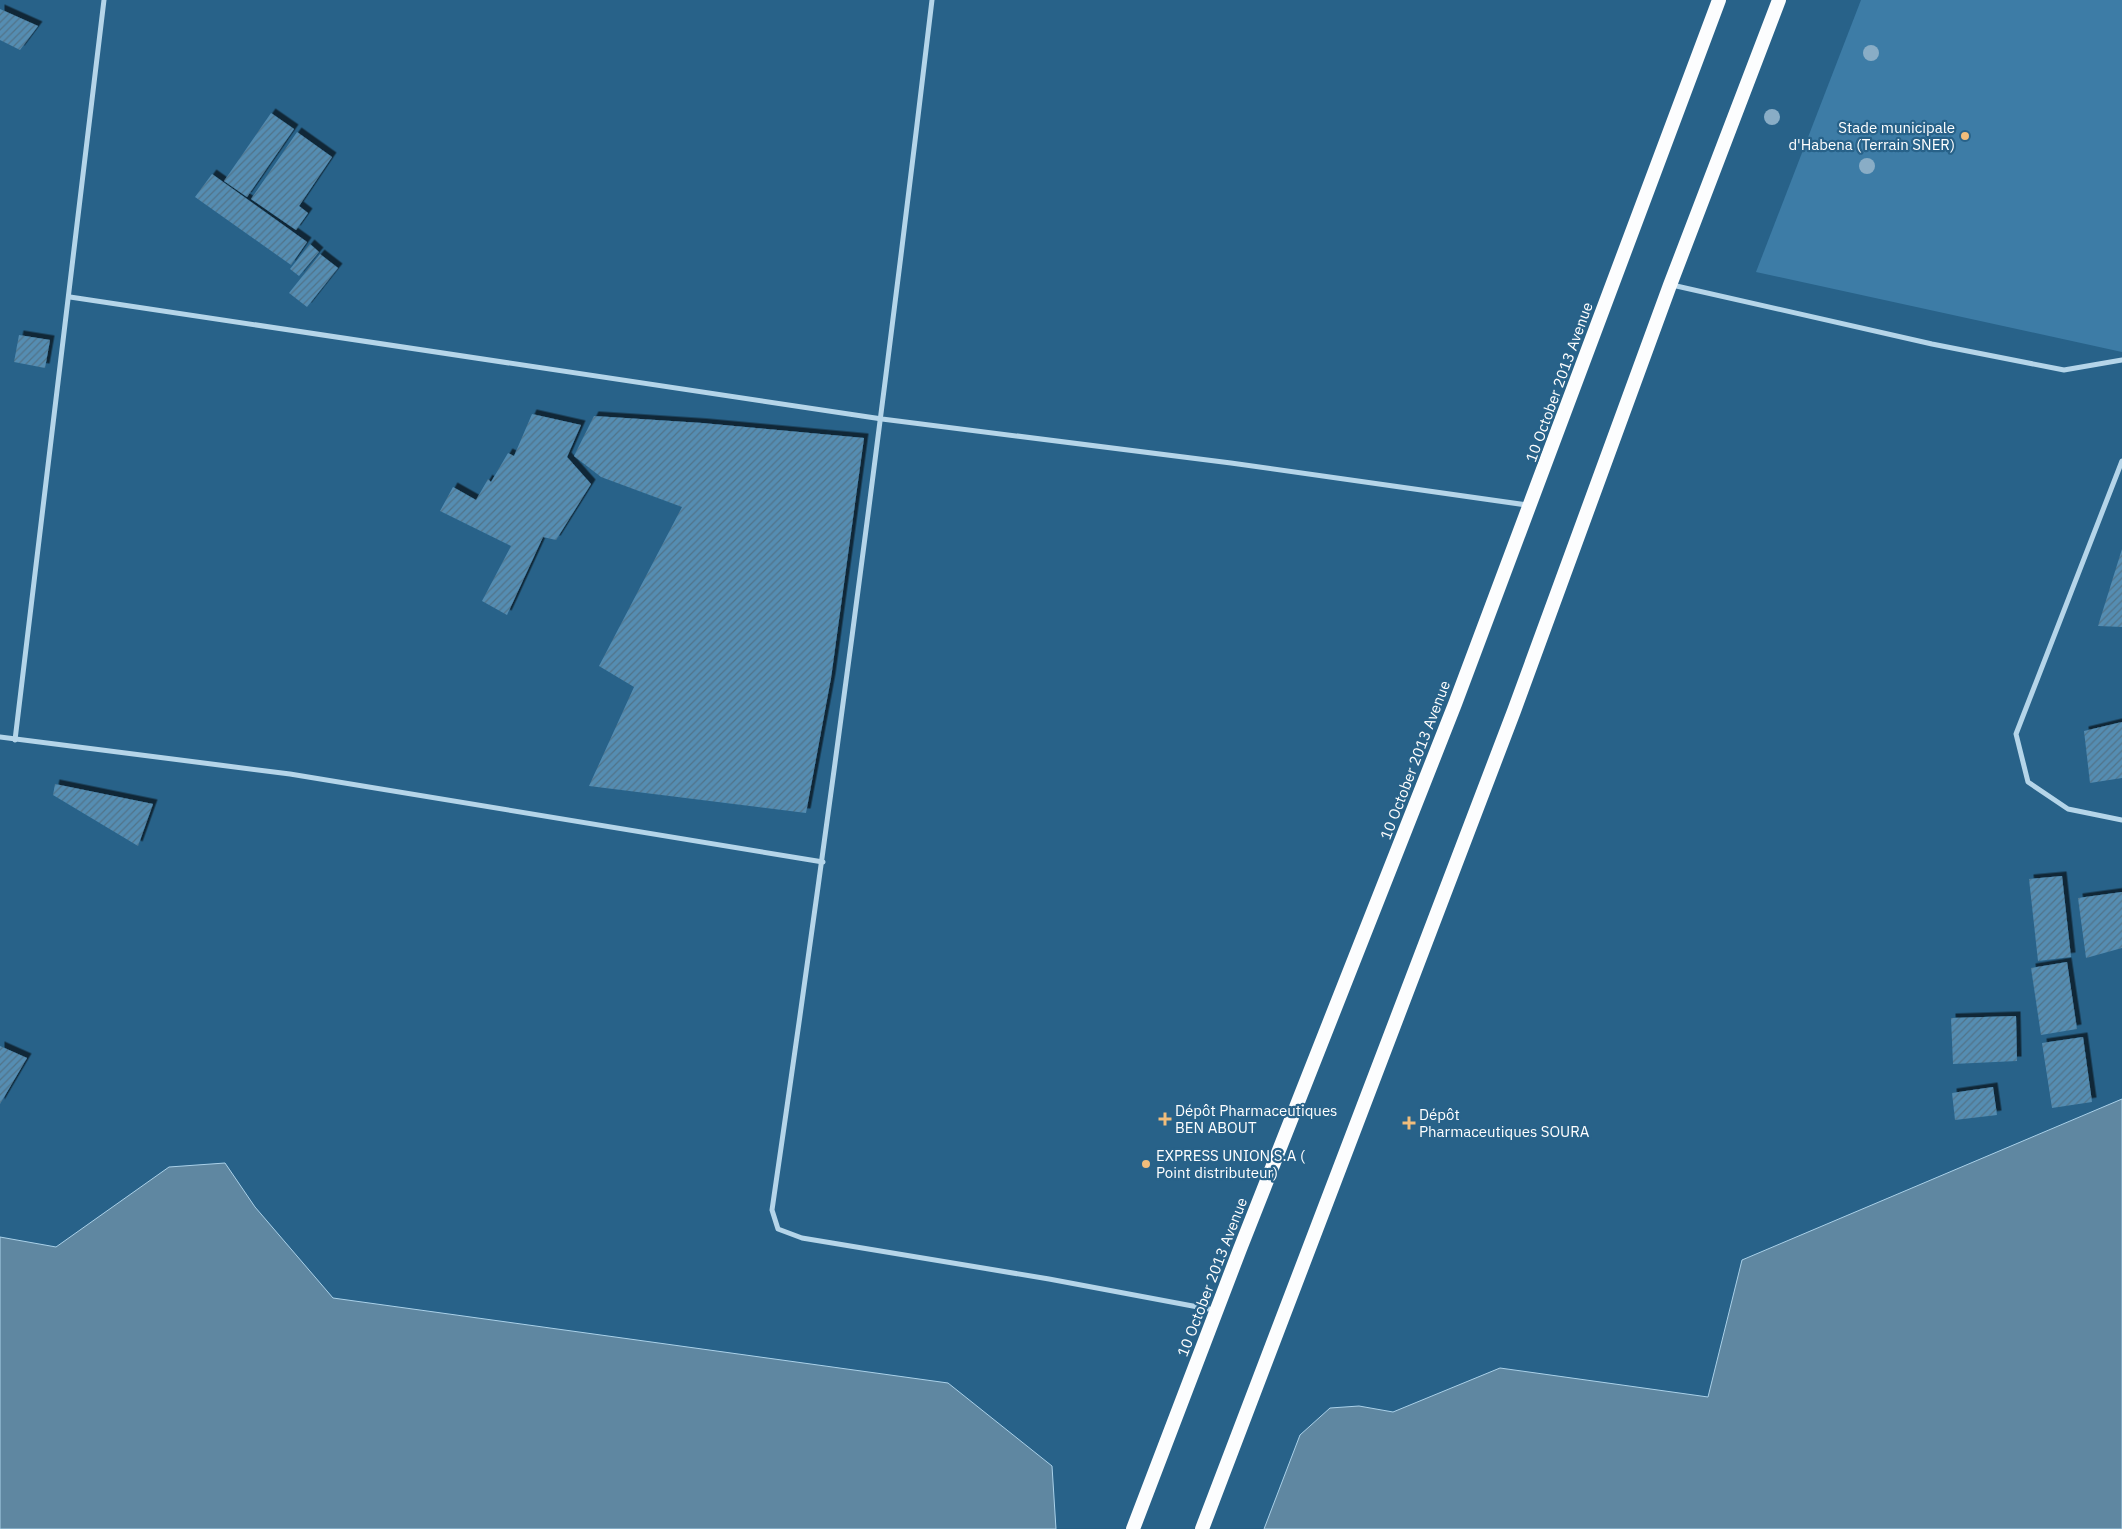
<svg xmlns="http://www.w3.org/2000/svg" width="2122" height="1529" font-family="'IBM Plex Sans',sans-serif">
	<defs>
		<pattern id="building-hatch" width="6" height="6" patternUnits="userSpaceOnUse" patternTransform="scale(1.25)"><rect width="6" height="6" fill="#558db2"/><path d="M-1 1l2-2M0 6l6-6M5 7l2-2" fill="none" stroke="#517389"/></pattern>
		<filter id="shadow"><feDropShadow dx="4.5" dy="-4.5" stdDeviation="0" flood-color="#0009"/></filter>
	</defs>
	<rect width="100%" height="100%" fill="#286289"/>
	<path fill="#3d7ca6" d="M1861,0H2122V352L1756,272Z"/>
	<g fill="#5f87a1" stroke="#aad1e9">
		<path d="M2122,1099V1529H1264L1300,1435L1330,1408L1359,1406L1393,1412L1500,1368L1708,1397L1742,1260Z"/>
		<path d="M225,1163L255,1207L333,1298L948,1383L1052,1466L1056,1529H0V1237L56,1247L169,1167Z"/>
	</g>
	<g fill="url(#building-hatch)" filter="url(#shadow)">
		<path d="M0,9L38,26L20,50L0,40Z"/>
		<path d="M271,113L294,129L247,197L224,181Z"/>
		<path d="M297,132L332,157L299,206L308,213L296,230L251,199Z"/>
		<path d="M212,174L307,242L291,265L195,197Z"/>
		<path d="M310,244L319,252L299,276L290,269Z"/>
		<path d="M320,254L338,268L307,307L289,293Z"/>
		<path d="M19,335L50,340L45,368L14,362Z"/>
		<path d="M532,414L581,425L567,457L591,484L556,540L543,537L507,615L482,601L511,546L440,511L453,487L476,500L488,479L491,482L508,453L514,456Z"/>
		<path d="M594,416L702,423L864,438L831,678L806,813L589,786L634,687L599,666L682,507L601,477L574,456Z"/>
		<path d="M2122,549V627L2098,626Z"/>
		<path d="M2122,722V778L2090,783L2084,731Z"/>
		<path d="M55,784L153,804L138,846L53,795Z"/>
		<path d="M2062,876L2071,957L2038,961L2029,879Z"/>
		<path d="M2122,892V948L2086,958L2078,898Z"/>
		<path d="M2067,962L2077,1029L2041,1035L2031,968Z"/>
		<path d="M2016,1016L2017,1061L1953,1064L1951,1018Z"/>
		<path d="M2083,1037L2092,1102L2052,1108L2042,1043Z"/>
		<path d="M0,1046L27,1058L0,1104Z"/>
		<path d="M1993,1087L1997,1115L1955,1120L1952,1093Z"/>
	</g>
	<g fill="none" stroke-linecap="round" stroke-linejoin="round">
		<g stroke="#b5d5e9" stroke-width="5">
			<path d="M932,0C884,404 831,807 772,1210L778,1229L802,1238L1049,1279L1214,1310"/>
			<path d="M1672,285L1932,344L2064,370L2122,360"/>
			<path d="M70,297L882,419L1231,463L1527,505"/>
			<path d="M2122,461L2016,734L2028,782L2068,809L2122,820"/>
			<path d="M0,737L290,774L823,862"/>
			<path d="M15,740L104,0"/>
		</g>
		<g stroke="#fcfdfe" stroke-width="14">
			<path d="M1133,1529L1240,1249L1455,704L1719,0"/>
			<path d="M1202,1529L1514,711L1670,285L1779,0"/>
		</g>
	</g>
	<g fill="#89adc6">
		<circle cx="1871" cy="53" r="8"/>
		<circle cx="1772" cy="117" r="8"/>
		<circle cx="1867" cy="166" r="8"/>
	</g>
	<g fill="#f1bd7b" stroke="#286289" stroke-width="2">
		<circle cx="1965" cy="136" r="5"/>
		<path d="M1162.5 1111.5h5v5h5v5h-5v5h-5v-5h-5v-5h5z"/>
		<path d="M1406.5 1115.5h5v5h5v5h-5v5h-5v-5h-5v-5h5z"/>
		<circle cx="1146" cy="1164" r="5"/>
	</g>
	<g text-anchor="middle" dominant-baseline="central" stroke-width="4.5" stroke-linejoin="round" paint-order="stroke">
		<g font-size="15" fill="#fff" stroke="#286289" text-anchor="start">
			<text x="1955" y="127" text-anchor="end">Stade municipale<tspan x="1955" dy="17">d'Habena (Terrain SNER)</tspan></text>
			<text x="1175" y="1110">Dépôt Pharmaceutiques<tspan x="1175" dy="17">BEN ABOUT</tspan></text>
			<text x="1419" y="1114">Dépôt<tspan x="1419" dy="17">Pharmaceutiques SOURA</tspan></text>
			<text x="1156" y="1155">EXPRESS UNION S.A (<tspan x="1156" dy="17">Point distributeur)</tspan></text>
		</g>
		<g font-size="15" fill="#fff" stroke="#286289">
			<text transform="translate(1559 382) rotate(-70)">10 October 2013 Avenue</text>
			<text transform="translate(1415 760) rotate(-69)">10 October 2013 Avenue</text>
			<text transform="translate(1212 1277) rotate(-69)">10 October 2013 Avenue</text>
		</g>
	</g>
</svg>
